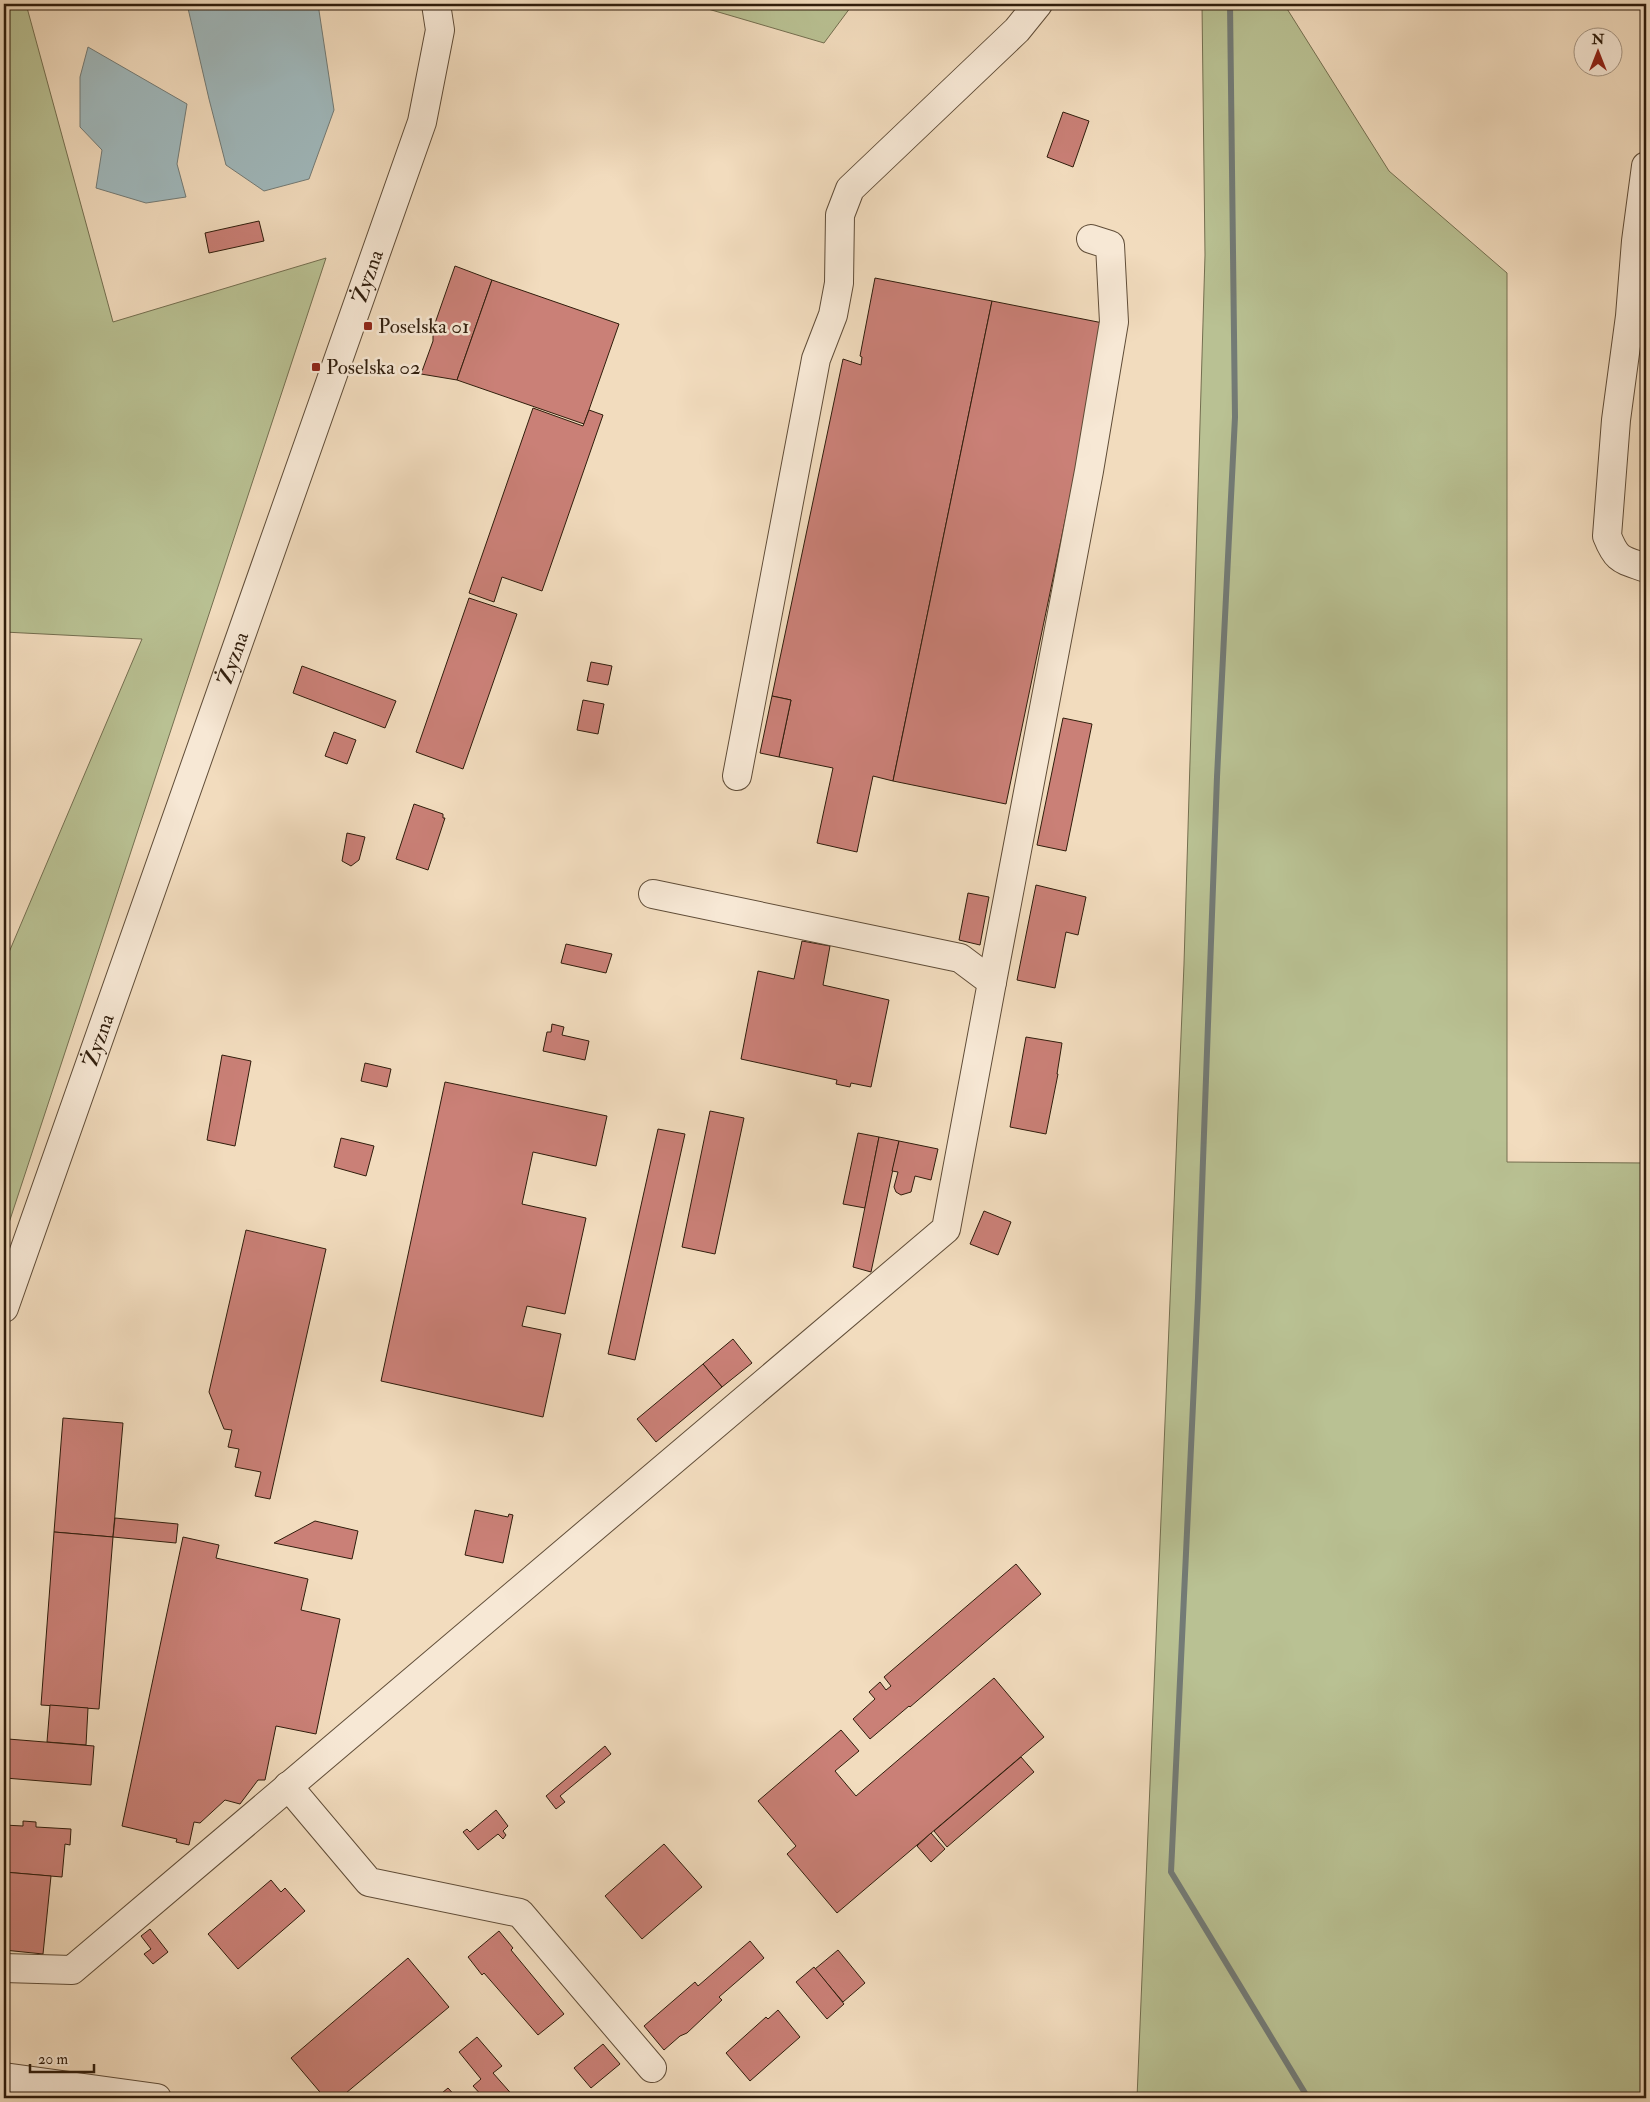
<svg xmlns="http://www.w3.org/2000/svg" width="1650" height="2102" font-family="'IM FELL Double Pica',serif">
	<rect width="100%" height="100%" fill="#f2dcbe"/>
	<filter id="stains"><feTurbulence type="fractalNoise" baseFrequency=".004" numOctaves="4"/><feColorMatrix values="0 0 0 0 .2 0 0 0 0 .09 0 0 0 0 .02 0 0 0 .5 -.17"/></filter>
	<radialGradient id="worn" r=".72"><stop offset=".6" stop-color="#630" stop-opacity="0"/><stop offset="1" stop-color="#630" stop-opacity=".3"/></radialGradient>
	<g fill="#b9c193" stroke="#746f50">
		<path d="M4,4H26L113,322L326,258L4,1238V964L142,639L4,632Z"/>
		<path d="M691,4H853L824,43Z"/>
		<path d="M1202,4H1284L1389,171L1507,273V1162L1646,1163V2098H1137L1184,964L1205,255Z"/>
	</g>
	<g fill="#a0b9bd" stroke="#737b76">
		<path d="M187,4H318L334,110L309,179L264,191L226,165L209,99Z"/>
		<path d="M88,47L187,104L177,164L186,197L146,203L96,188L102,150L80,127V77Z"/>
	</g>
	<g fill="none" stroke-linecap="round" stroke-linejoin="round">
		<path stroke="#737b76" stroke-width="6" d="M1230,4L1235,417L1217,777L1198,1298L1171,1872L1308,2098"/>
	</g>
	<g fill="#ca8077" stroke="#301d0c">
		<path d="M1063,112L1089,121L1073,167L1047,157Z"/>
		<path d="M259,221L264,241L209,253L205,233Z"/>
		<path d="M455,266L492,280L457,380L421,374L433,341V329Z"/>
		<path d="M875,278L992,301L893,781L873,776L857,852L817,843L833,768L779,757L791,700L772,696L843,359L861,365L862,357L860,356Z"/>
		<path d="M492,280L619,324L584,424L457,380Z"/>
		<path d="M992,301L1108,324L1090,401L1006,804L893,781Z"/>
		<path d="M533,408L583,426L589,410L603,415L542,591L502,577L494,602L469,593Z"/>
		<path d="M469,598L517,614L463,769L416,752Z"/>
		<path d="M591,662L612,666L608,685L587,681Z"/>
		<path d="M302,666L396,701L385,728L293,693Z"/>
		<path d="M772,696L791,700L779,757L760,753Z"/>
		<path d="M583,700L604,704L598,734L577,730Z"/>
		<path d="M1063,718L1092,724L1066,851L1037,845Z"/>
		<path d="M334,732L356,740L347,764L325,756Z"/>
		<path d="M414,804L443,814V818H445L428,870L396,859Z"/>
		<path d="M347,833L365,837L359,860L351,866L342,861Z"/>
		<path d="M1036,885L1086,897L1078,935L1066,932L1055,988L1017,980Z"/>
		<path d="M968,893L989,897L980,945L959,940Z"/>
		<path d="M802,941L830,946L823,985L889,1000L871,1087L851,1083L850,1087L836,1084L837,1080L741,1059L758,971L794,979Z"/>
		<path d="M566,944L612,954L606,973L561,963Z"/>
		<path d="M552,1024L564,1027L562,1035L589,1041L585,1060L543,1051L547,1032H551Z"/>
		<path d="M1026,1037L1062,1043L1057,1074H1058L1046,1134L1010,1127Z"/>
		<path d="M222,1055L251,1061L235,1146L207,1140Z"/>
		<path d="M365,1063L391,1069L387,1087L361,1081Z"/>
		<path d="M445,1082L607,1116L596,1166L533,1152L522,1204L586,1218L565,1314L527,1306L522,1326L561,1334L543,1417L381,1381Z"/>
		<path d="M710,1111L744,1118L715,1254L682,1247Z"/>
		<path d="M658,1129L685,1134L635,1360L608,1354Z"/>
		<path d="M858,1133L879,1137L865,1208L843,1204Z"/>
		<path d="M879,1137L899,1141L871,1272L853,1267Z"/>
		<path d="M341,1138L374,1146L366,1176L334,1167Z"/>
		<path d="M899,1141L938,1149L931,1180L915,1176L911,1192L901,1195L896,1192L894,1187L898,1172L892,1171Z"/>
		<path d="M984,1211L1011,1222L998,1255L970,1244Z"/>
		<path d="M246,1230L326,1249L270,1499L255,1496L261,1472L235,1467L239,1449L228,1447L232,1430L224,1429L209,1392Z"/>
		<path d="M733,1339L752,1363L722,1387L703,1364Z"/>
		<path d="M703,1364L722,1387L656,1442L637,1419Z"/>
		<path d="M63,1418L123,1423L113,1537L54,1532Z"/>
		<path d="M475,1510L508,1517L509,1514L513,1515L503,1563L465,1555Z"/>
		<path d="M115,1518L178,1524L176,1543L113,1537Z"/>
		<path d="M315,1521L358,1531L352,1559L274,1543Z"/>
		<path d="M54,1532L113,1537L99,1709L41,1705Z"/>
		<path d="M183,1537L219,1545L216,1558L308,1579L301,1610L340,1619L316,1734L276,1726L265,1780H258L240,1804L225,1800L200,1823L194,1822L189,1845L176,1842L177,1839L122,1826Z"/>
		<path d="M1016,1564L1041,1594L910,1707L909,1706L870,1739L853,1719L875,1699L869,1692L880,1682L886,1690L891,1686L884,1677Z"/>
		<path d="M994,1678L1044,1737L837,1913L787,1854L796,1846L758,1801L841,1730L859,1751L835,1771L856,1796Z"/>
		<path d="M50,1705L88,1708L86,1745L47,1742Z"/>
		<path d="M8,1739L94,1746L91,1785L5,1778Z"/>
		<path d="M605,1746L611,1754L560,1796L565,1802L556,1809L546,1796Z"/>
		<path d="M1021,1757L1034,1772L947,1847L934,1831Z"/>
		<path d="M496,1810L508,1826L503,1831L506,1835L503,1839L498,1834L478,1850L463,1832L467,1829L470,1832Z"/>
		<path d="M23,1821L36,1822V1827L71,1829L70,1845L65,1844L62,1877L4,1872V1825L23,1826Z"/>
		<path d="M931,1833L945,1849L931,1862L917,1846Z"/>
		<path d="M664,1844L702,1887L642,1939L605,1896Z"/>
		<path d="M4,1872L51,1876L43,1954L4,1950Z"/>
		<path d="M271,1880L281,1892L285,1888L305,1911L238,1969L208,1934Z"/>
		<path d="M150,1929L168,1952L153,1964L144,1954L151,1949L141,1936Z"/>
		<path d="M499,1931L513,1948L511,1950L564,2014L538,2035L484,1973L482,1975L468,1957Z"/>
		<path d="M750,1941L764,1958L719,1997L722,2000L687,2033L680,2036L664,2050L644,2026L695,1982L698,1986Z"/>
		<path d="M838,1950L865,1983L843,2002L815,1969Z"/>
		<path d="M408,1958L449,2007L340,2098H325L291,2058Z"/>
		<path d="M814,1967L844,2004L827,2019L796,1982Z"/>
		<path d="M778,2010L800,2037L750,2081L726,2053L766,2017L768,2019Z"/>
		<path d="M477,2037L502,2066L493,2073L515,2098H484L473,2086L481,2079L459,2052Z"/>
		<path d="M603,2044L620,2064L591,2088L574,2068Z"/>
		<path d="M448,2088L457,2098H436Z"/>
	</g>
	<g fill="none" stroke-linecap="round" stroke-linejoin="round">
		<g stroke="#604d38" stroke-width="30">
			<g id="minor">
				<path d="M1646,166L1636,241L1630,316L1616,420L1607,536C1617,561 1621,559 1646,568"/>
				<path d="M737,776L816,359L833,315L839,283L840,215L850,189L1017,30L1038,4"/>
				<path d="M992,982L1089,471L1114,322L1110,245L1091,239"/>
				<path id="s1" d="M4,1308L422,122L440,30L436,4"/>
				<path d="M288,1786L369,1882L520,1913L652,2068"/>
				<path d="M4,1968L72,1970L946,1229L992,982L960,958L653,894"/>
				<path d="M4,2077L157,2098"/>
			</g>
		</g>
		<use href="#minor" stroke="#f7e8d5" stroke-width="28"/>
	</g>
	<g fill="#8f2418" stroke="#f7e8d5" stroke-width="2">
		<rect x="363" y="321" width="10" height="10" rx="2.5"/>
		<rect x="311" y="362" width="10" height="10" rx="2.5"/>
	</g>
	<g text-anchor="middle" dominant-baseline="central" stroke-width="5" stroke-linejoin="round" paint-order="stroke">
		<g font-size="21" fill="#301d0c" stroke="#f7e8d5">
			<text stroke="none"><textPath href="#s1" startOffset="1094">Żyzna</textPath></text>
			<text stroke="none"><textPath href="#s1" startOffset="689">Żyzna</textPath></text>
			<text stroke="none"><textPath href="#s1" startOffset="284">Żyzna</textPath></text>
		</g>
		<g font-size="21" fill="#301d0c" stroke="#f7e8d5" text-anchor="start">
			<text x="378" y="326">Poselska 01</text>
			<text x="326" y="367">Poselska 02</text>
		</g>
	</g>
	<rect width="1650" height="2102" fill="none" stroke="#f2dcbe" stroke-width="20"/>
	<rect x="5" y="5" width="1640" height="2092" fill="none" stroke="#301d0c" stroke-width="2.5"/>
	<rect x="10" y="10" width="1630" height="2082" fill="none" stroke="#301d0c"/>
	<g transform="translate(1598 52)"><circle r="24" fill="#f7e8d5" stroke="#a79785"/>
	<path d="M0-4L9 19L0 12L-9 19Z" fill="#8f2418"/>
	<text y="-8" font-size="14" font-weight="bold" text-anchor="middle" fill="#301d0c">N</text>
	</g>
	<path d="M30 2064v8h64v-8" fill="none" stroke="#301d0c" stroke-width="2.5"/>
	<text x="38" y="2064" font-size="15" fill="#301d0c" stroke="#f7e8d5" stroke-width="4" paint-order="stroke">20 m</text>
	<rect width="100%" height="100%" filter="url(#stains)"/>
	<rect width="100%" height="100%" fill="url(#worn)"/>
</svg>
